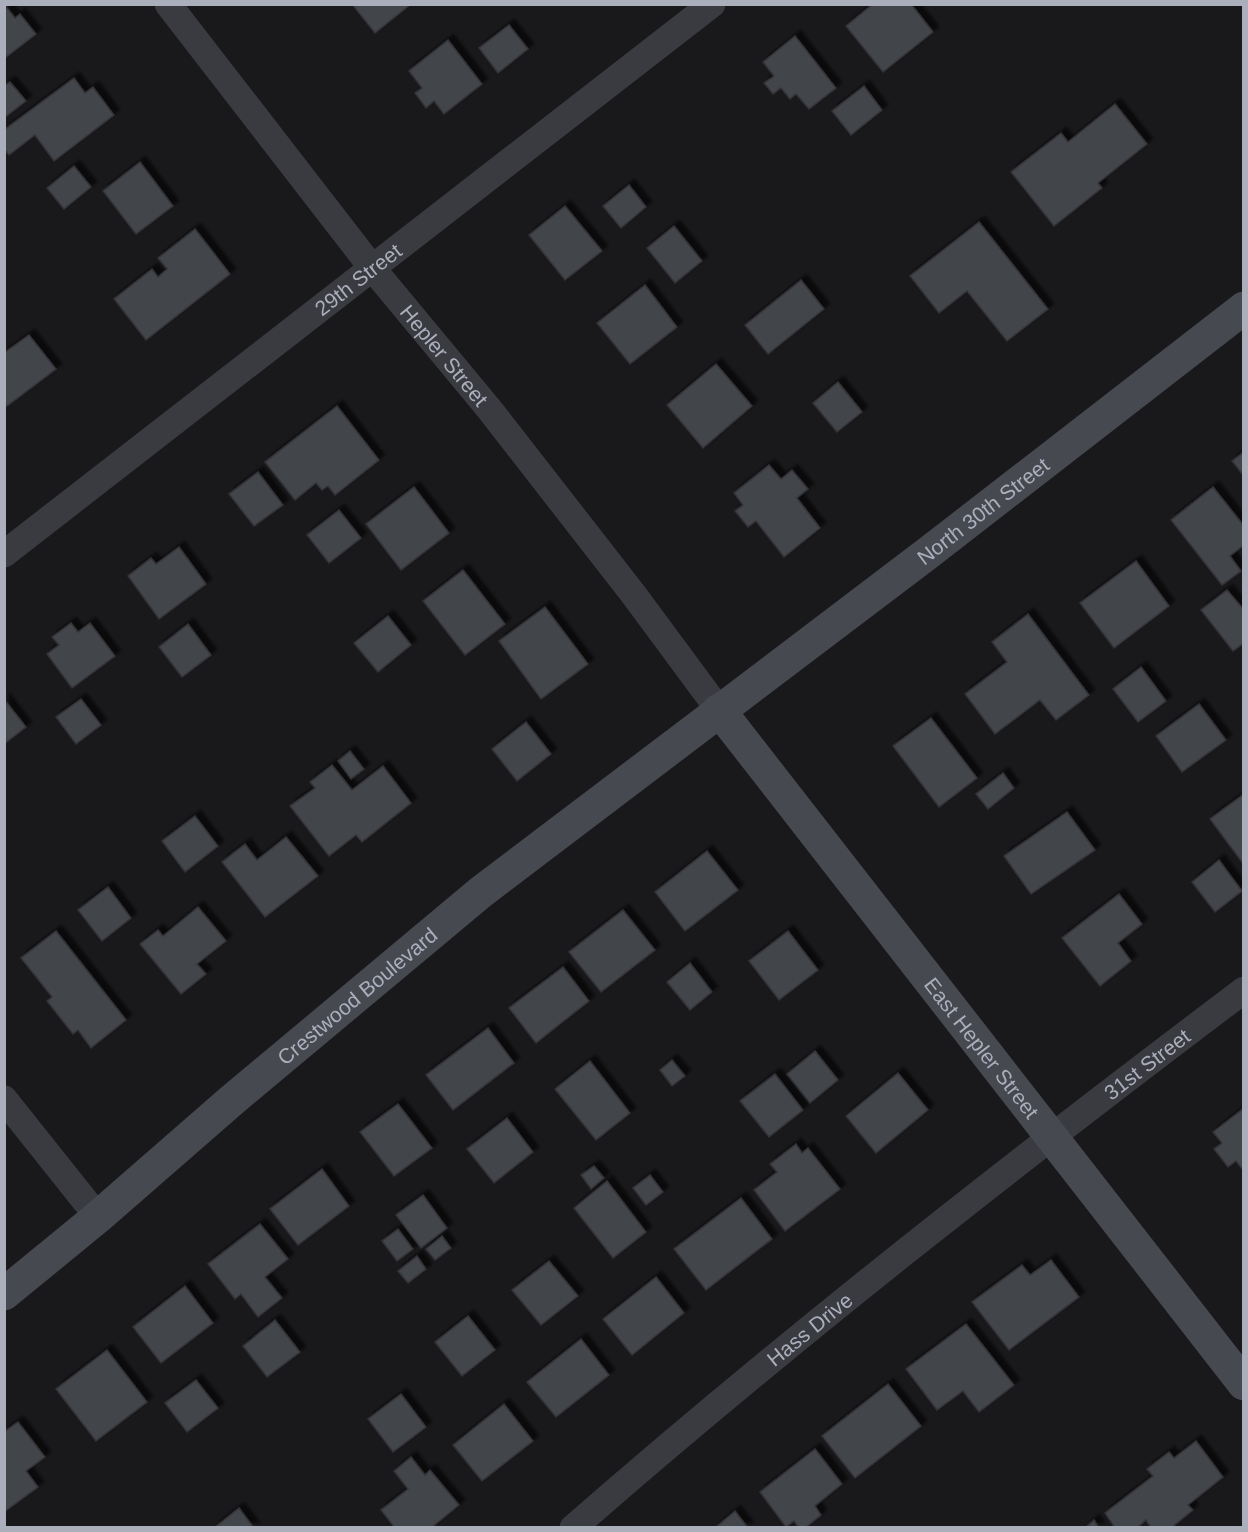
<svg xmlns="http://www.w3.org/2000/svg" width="1248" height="1532" font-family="Helvetica,sans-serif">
	<defs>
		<filter id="shadow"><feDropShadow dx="5.5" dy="-5.5" stdDeviation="1.5" flood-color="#0009"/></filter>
	</defs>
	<rect width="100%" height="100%" fill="#19191c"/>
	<g fill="#434449" stroke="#333338" stroke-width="1.5" filter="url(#shadow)">
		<path d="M4,4L15,18L20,14L36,34L5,58Z"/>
		<path d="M352,4H411L375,33Z"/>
		<path d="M873,4H911L933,32L883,72L846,26Z"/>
		<path d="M509,25L528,49L498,73L479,48Z"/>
		<path d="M795,36L836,88L809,109L796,94L790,99L781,88L773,94L764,83L774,76L763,62Z"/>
		<path d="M448,40L482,84L444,114L434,101L426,108L415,93L422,88L409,71Z"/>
		<path d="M74,78L85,93L93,87L114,115L54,161L35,135L9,155L4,149V130Z"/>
		<path d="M10,82L26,101L4,118V86Z"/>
		<path d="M864,86L882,110L851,135L832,111Z"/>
		<path d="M1115,104L1147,144L1098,183L1102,188L1054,226L1011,172L1061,133L1068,142Z"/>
		<path d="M140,162L173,206L136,234L103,191Z"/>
		<path d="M74,166L91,187L64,209L47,188Z"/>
		<path d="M629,185L646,207L621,228L603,206Z"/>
		<path d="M565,206L602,251L565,280L529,235Z"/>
		<path d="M979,222L1048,309L1007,341L967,291L939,313L910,276Z"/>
		<path d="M674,226L702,261L675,283L647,248Z"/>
		<path d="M195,229L230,274L146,340L114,299L152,269L158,277L167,269L158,258Z"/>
		<path d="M801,280L824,309L768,354L745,325Z"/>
		<path d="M645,285L677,327L630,364L597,323Z"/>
		<path d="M29,335L56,369L7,406L4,403V353Z"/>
		<path d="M716,364L752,406L703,448L667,405Z"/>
		<path d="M838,382L862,412L837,432L813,403Z"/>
		<path d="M337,406L379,460L335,495L328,486L322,490L316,483L295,500L265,462Z"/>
		<path d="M1244,452V476L1232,461Z"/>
		<path d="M769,465L781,479L792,470L808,489L797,498L820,528L784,557L756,521L748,527L735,511L743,505L734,493Z"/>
		<path d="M258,472L283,505L254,526L229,494Z"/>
		<path d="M414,487L449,533L401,570L366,524Z"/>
		<path d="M1213,487L1244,526V545L1230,556L1241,571L1222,585L1171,520Z"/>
		<path d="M339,510L361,538L329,563L307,535Z"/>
		<path d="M179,547L206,584L159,619L128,576L151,558L156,564Z"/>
		<path d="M1136,561L1169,606L1114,648L1080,603Z"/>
		<path d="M463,570L505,624L465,655L423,601Z"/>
		<path d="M1227,590L1244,610V643L1233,651L1201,610Z"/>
		<path d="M545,607L588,664L541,699L499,641Z"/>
		<path d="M1028,614L1089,695L1056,720L1040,700L995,734L965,694L1007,662L992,642Z"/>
		<path d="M388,616L411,645L378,672L354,643Z"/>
		<path d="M71,623L78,632L90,623L115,656L72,688L47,654L59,645L52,637Z"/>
		<path d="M188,624L211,655L182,677L159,647Z"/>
		<path d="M1141,667L1166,701L1138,722L1113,689Z"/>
		<path d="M4,699L26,727L4,744Z"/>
		<path d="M81,699L101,725L76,744L56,717Z"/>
		<path d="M1199,704L1226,740L1182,772L1156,736Z"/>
		<path d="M931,718L977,778L939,807L893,746Z"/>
		<path d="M526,722L551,754L517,781L492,749Z"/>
		<path d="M350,751L364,769L351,779L338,761Z"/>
		<path d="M332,765L352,790L383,766L411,803L362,842L356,835L329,856L290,806L315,788L310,782Z"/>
		<path d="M1003,773L1014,788L988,809L976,794Z"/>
		<path d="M1244,794V861L1242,862L1210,819Z"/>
		<path d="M1067,812L1095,850L1031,894L1004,856Z"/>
		<path d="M195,816L218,846L185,872L162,841Z"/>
		<path d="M286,837L318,876L265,917L222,862L245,844L257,860Z"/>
		<path d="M707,851L738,890L685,931L655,892Z"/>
		<path d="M1219,860L1242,891L1215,912L1192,882Z"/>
		<path d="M108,887L131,918L102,941L78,910Z"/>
		<path d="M1119,894L1142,924L1118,943L1131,961L1100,986L1062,938Z"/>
		<path d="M198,907L226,941L197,964L206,974L181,994L140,944L158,930L163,936Z"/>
		<path d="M623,910L655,950L601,992L569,952Z"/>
		<path d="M56,931L126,1020L91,1048L78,1030L73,1034L47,1001L52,997L21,958Z"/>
		<path d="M788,931L818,970L779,1000L749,961Z"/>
		<path d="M690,963L712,992L690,1010L667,982Z"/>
		<path d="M563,967L589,1001L536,1043L509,1008Z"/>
		<path d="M488,1028L514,1063L453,1110L426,1075Z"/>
		<path d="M815,1051L838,1080L810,1103L787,1074Z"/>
		<path d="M672,1060L685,1076L672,1086L660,1070Z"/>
		<path d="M590,1061L630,1113L596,1140L555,1089Z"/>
		<path d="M898,1073L928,1110L876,1153L846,1116Z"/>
		<path d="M775,1074L803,1110L769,1137L740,1101Z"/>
		<path d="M398,1104L432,1148L394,1176L360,1132Z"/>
		<path d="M1244,1108V1171L1236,1161L1228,1167L1214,1149L1222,1143L1213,1132Z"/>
		<path d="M507,1118L533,1152L494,1183L467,1149Z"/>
		<path d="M796,1144L802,1153L808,1148L840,1189L785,1231L754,1190L777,1172L770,1164Z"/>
		<path d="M594,1166L604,1178L591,1189L581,1175Z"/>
		<path d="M322,1169L349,1206L298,1245L270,1209Z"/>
		<path d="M650,1175L663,1192L646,1205L633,1188Z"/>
		<path d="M607,1181L646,1232L613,1258L574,1208Z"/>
		<path d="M423,1195L447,1228L421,1248L396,1215Z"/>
		<path d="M741,1198L772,1239L706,1290L674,1249Z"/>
		<path d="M260,1224L288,1259L265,1277L282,1298L258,1317L241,1294L235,1299L208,1264Z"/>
		<path d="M398,1229L413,1249L397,1261L382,1241Z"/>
		<path d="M442,1236L451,1248L435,1260L426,1249Z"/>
		<path d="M417,1256L426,1269L408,1283L398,1271Z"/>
		<path d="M1051,1260L1079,1297L1009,1350L972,1302L1022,1265L1030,1275Z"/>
		<path d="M549,1261L578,1296L541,1325L512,1290Z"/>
		<path d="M656,1277L684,1313L632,1355L603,1319Z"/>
		<path d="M185,1286L213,1323L161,1363L133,1327Z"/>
		<path d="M468,1316L495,1350L462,1376L435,1342Z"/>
		<path d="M275,1320L300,1352L267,1377L243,1346Z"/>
		<path d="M966,1324L1014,1385L979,1412L963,1391L937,1410L906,1369Z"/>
		<path d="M581,1339L609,1375L556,1417L527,1382Z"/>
		<path d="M107,1350L147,1402L96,1441L56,1389Z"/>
		<path d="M196,1380L218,1408L187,1432L165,1403Z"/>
		<path d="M888,1384L921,1426L855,1478L822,1436Z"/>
		<path d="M401,1394L426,1427L393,1452L368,1419Z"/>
		<path d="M504,1404L533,1441L482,1481L453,1445Z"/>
		<path d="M18,1422L45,1457L26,1471L38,1487L4,1512V1432Z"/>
		<path d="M1196,1441L1223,1477L1188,1505L1193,1510L1171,1528H1151L1146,1520L1137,1528H1115L1105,1513L1153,1476L1147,1469L1169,1452L1174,1458Z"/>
		<path d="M815,1449L842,1484L815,1506L821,1515L805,1528H799L794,1521L786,1527L760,1492Z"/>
		<path d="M411,1457L425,1475L430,1470L459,1505L431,1528H395L381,1510L408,1489L394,1471Z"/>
		<path d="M239,1508L254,1528H214Z"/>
		<path d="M735,1511L748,1528H715Z"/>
		<path d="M1094,1520L1099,1528H1085Z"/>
	</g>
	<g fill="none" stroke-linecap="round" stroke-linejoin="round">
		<g stroke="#3a3b41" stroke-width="27">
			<path id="s1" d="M168,4L373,269L490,410L634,595L719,710"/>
			<path id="s2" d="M4,554L712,4"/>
			<path d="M4,1099L98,1217"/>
			<path id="s3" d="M573,1528C789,1339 1015,1163 1244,990"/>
		</g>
		<g stroke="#474951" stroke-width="33">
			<path id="s4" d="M719,710L1244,1384"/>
			<path id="s5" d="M4,1294L98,1217L231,1101L481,892L928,553L1244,308"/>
		</g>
	</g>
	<g text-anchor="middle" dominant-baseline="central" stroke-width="6" stroke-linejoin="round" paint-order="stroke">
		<g font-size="21" fill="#abafbc" stroke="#141417">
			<text stroke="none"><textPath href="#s2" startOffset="448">29th Street</textPath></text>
			<text stroke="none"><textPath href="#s1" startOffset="447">Hepler Street</textPath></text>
			<text stroke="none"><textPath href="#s5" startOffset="1254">North 30th Street</textPath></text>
			<text stroke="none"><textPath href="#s5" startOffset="462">Crestwood Boulevard</textPath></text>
			<text stroke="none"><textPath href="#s4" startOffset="428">East Hepler Street</textPath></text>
			<text stroke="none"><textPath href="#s3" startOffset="738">31st Street</textPath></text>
			<text stroke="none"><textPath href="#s3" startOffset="309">Hass Drive</textPath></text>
		</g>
	</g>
	<rect width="1248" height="1532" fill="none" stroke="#abafbc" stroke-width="12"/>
</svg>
